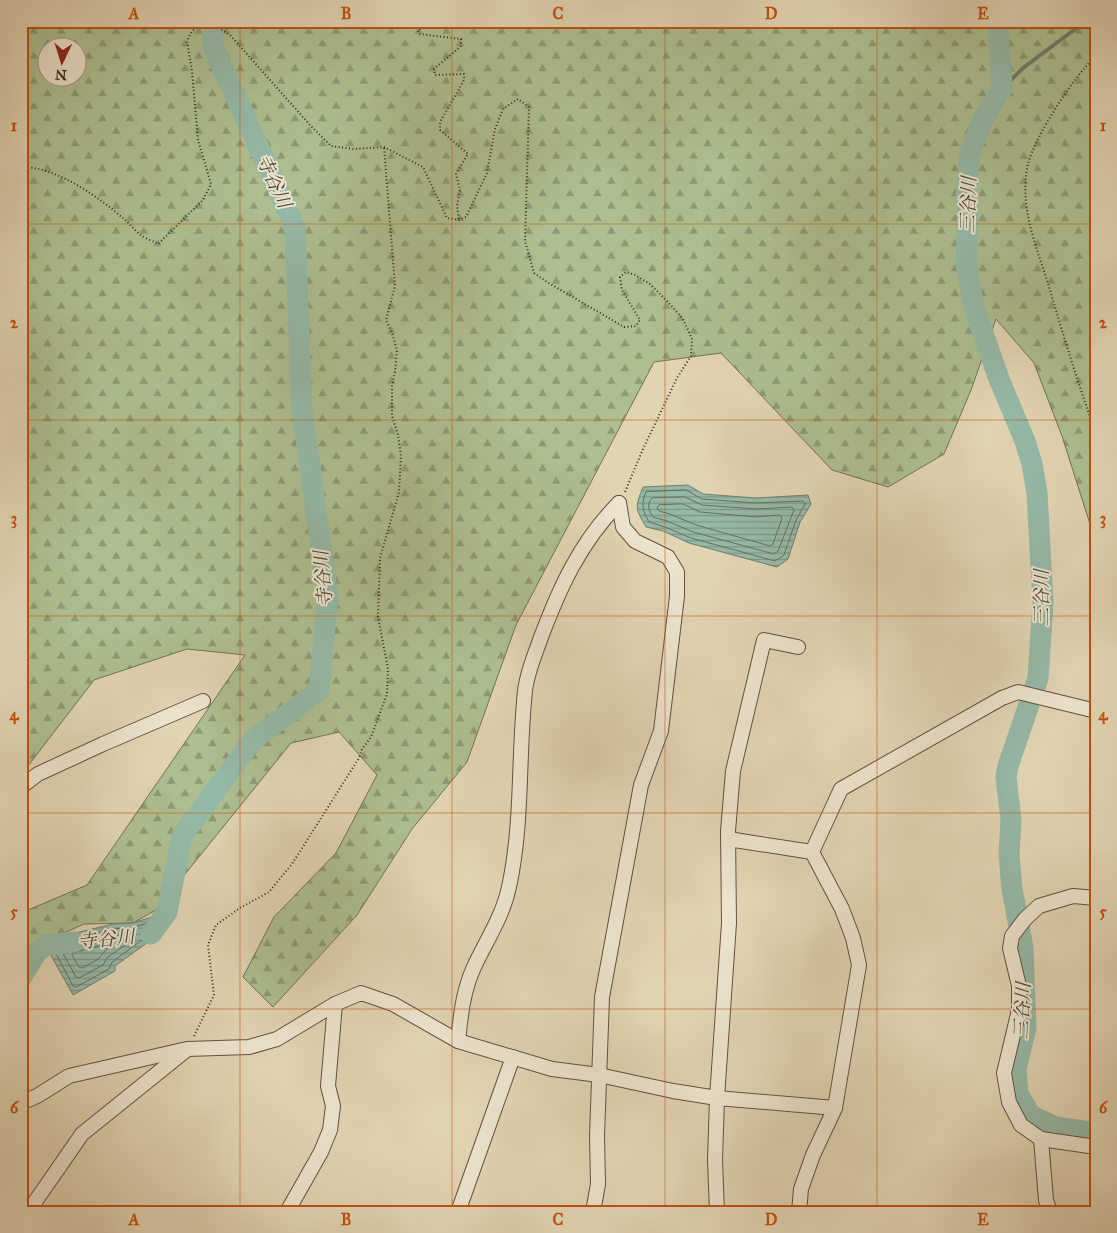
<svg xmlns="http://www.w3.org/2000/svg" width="1117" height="1233" font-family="'IM FELL Great Primer','Noto Serif JP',serif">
	<defs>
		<pattern id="forest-firs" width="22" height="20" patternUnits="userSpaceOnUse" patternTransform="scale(1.25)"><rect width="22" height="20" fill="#adbe90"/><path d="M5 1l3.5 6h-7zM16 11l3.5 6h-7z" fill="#8e9a75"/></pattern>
		<pattern id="water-rules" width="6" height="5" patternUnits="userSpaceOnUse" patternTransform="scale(1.25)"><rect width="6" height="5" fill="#95b9a7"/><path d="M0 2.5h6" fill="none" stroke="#7b9687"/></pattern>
	</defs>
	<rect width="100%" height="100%" fill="#e1d4b2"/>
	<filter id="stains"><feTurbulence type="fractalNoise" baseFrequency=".004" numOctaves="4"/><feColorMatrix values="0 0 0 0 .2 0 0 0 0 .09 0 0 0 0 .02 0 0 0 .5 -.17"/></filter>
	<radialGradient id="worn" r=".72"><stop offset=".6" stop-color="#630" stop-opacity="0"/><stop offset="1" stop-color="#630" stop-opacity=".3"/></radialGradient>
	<path fill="url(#forest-firs)" stroke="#737255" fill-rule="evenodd" d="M21,21H1096V543L1062,436L1034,363L996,319L971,390L944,454L888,487L832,470L721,353L654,362L516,625L467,762L412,829L357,915L273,1007L243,977L274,917L336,853L377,775L339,732L291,743L156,910L133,923L84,924L21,952V913L87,885L245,655L187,649L94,680L21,775ZM48,48H78V78H48Z"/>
	<g fill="url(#water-rules)" stroke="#707e6f">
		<path d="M688,485L703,494L756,498L808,495L811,504L800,522L788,559L777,567L689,543L663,531L646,527C635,508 635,507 643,487Z"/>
		<path d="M167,912L162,932L115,966V971L73,995L43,941L113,924L133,923Z"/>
	</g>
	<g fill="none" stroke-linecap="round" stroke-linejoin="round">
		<g stroke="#676f60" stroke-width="1">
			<path d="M686,490L702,499L756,503L803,501L805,504L796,520L784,555L775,561L691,538L665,527L649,522C642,510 641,504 646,492Z"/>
			<path d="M685,497L702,505L756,509L792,507L794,510L778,551L774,554L693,532L667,521L653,517C649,511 646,504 652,498Z"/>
			<path d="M683,504L700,512L756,517L779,515L782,518L773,544L770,546L696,525L670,514L659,511L657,508L659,505Z"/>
			<path d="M156,921L159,923L157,929L112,962L109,969L76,987L73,986L52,946L53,943L114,929L134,927Z"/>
			<path d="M133,934L135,936V938L108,957L103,965L79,978L76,977L61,950L63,947C86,941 109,935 133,934Z"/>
			<path d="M104,945L106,946L107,949L97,960L82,968L79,967L72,955L73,953Z"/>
		</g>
		<path stroke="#707e6f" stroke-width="4" d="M1002,89L1023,68L1086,21"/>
		<g stroke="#95b9a7" stroke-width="21">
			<path d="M998,21L1002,89L983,119L970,153L966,199L968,209L966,264L974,307L999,379L1025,441L1032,464L1037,493L1043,604L1038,678L1008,766L1006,777L1011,820L1009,854L1012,889L1023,948L1026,1028L1016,1069L1018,1093L1030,1115L1056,1127L1096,1133"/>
			<path d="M151,934L167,912L182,836L253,740L319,690L328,597L302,410L295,227L213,47V32"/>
			<path d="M21,978L36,953L46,945L74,942"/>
		</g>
		<g stroke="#635140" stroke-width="16">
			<g id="minor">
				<path d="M21,787L38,774L103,744L203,701"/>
				<path d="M728,839L812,852"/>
				<path d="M1096,898L1073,896L1039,906L1025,919L1012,936L1010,948L1019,986V1010L1004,1073L1009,1102L1021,1125L1041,1139L1096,1147"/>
				<path d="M458,1041C461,1014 463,991 474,967C486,941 503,916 509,887C523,823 518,756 525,691C527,673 534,657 540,640C559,589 580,542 619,503"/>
				<path d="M21,1103L37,1096L69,1076L187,1049L249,1047L277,1039L335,1004L361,993L393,1004L458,1041L552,1069L599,1075L673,1091L717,1098L835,1108"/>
				<path d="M1041,1139L1046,1200L1050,1212"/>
				<path d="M28,1212L82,1134L185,1051"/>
				<path d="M287,1212L321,1152L330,1130L333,1106L328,1086L335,1004"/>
				<path d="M458,1212L513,1057"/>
				<path d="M593,1212L598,1184L597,1136L602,997L641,785L661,731L677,596V572L668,557L635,541L623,527L619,503"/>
				<path d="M717,1212L715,1160L717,1098L729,923L728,831L733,771L764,640L798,647"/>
				<path d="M799,1212L801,1189L813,1155L835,1108L859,965L853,938L842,909L812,852L841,789L1002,698L1018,692L1096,711"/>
			</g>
		</g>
		<g stroke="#39251a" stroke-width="2" stroke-dasharray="1 2.5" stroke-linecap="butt">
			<path d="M432,21L418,30L419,34L461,39V46L434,69L435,75L464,74V80L440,122V130L468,154L456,174L460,190L457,206L459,220"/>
			<path d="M1096,56C1074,76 1035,136 1028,164C1018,207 1038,250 1050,290C1064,338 1079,386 1096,434"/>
			<path d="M21,167C55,166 99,197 124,219C130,224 135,231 141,235C146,239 153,241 158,244L203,200L211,184L198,140L192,71L187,41L192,31L202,24L216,26L230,35L310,125L331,146L354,149L384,147L423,167L447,218L459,220L466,217L487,173L495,129L503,109L518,99L529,107L525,241L534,273L547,282L624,327L636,326L640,320L622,290L620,277L626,272L635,275L650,284L668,302L683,319L692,339L691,356L677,378L643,449L625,492"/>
			<path d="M194,1036L214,995L208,945L216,925L240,908L269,892L292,864L359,758L362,749L371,737L387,694L388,669L378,617L380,558L399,492L401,456L398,435L392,416V386L395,372L397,350L392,333L386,320L395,286L384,147"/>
		</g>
		<use href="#minor" stroke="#ece3cd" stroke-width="14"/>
	</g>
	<path fill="none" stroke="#c54f0f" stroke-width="1" stroke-opacity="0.55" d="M240,21V1212M452,21V1212M665,21V1212M877,21V1212M21,224H1096M21,420H1096M21,616H1096M21,813H1096M21,1009H1096"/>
	<g text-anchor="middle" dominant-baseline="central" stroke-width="4" stroke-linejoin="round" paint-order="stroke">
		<g font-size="19" font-style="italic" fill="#504a3d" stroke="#ece3cd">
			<text transform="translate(274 181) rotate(65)">寺谷川</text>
			<text transform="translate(968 205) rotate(-88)">三谷川</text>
			<text transform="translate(323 579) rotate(-95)">寺谷川</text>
			<text transform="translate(1041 598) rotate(-90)">三谷川</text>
			<text transform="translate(106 939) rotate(-6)">寺谷川</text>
			<text transform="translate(1022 1011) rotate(-87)">三谷川</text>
		</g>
	</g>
	<rect width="1117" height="1233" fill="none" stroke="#e1d4b2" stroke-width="55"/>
	<g transform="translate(62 62) rotate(184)"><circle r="24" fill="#ece3cd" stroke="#a49785"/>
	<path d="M0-4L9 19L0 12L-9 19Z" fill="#8f2418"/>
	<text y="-8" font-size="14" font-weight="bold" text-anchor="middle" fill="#39251a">N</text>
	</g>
	<rect x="28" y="28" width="1062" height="1178" fill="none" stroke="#c54f0f" stroke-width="2"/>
	<g font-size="16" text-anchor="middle" font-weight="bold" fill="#c54f0f">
		<text x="134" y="19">A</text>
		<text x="346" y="19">B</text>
		<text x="558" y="19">C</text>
		<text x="771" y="19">D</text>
		<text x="983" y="19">E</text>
		<text x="14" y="131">1</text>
		<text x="1103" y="131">1</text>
		<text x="14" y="328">2</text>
		<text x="1103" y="328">2</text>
		<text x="14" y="524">3</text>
		<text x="1103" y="524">3</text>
		<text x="14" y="720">4</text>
		<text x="1103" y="720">4</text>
		<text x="14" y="917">5</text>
		<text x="1103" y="917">5</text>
		<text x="14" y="1113">6</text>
		<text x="1103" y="1113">6</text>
		<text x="134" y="1225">A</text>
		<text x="346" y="1225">B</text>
		<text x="558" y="1225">C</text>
		<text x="771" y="1225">D</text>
		<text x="983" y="1225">E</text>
	</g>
	<rect width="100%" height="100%" filter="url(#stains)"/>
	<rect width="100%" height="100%" fill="url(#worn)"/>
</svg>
